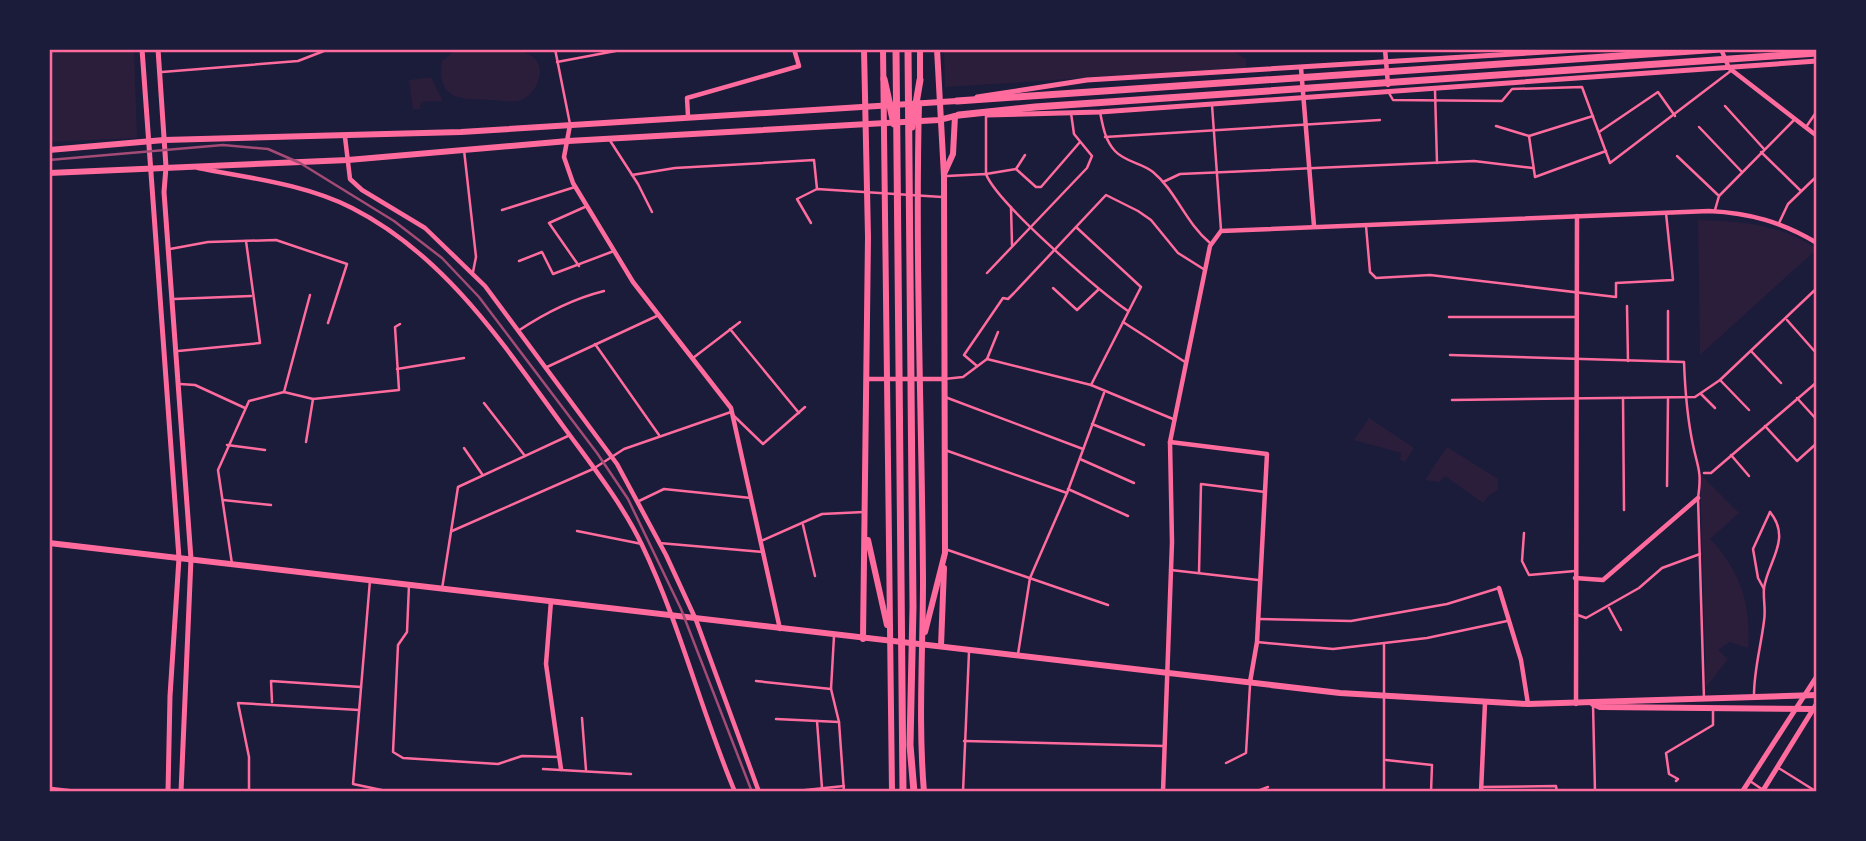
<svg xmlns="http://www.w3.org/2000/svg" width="1866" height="841" font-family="'Varela Round',sans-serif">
	<rect width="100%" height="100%" fill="#1b1b3a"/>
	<g fill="#2a1e3b">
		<path d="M49,49H134L137,138L49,142Z"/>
		<path d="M457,49C479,49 552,39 538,81C536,89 529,97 521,100C514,103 502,101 494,100C462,99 436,102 442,61Z"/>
		<path d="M944,49H1229L1246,59V68L945,87Z"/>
		<path d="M431,77L443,101L421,102L420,109H413L409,80Z"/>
		<path d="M1698,220C1742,221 1780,224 1817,249L1700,355Z"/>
		<path d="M1369,418L1414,448L1405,462L1400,460L1401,453L1354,440Z"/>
		<path d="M1447,447L1498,479V490L1489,495L1483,503L1445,476L1440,482L1425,480Z"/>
		<path d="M1700,474L1739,513L1710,539C1739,568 1752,606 1748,648L1730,642L1718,650L1728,659L1706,687Z"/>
	</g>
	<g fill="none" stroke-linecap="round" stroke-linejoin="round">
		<g stroke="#ff6b9d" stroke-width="2.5">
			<path d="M555,49L570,124"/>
			<path d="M557,62L626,49"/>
			<path d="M162,72L298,61L329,49"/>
			<path d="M1435,90L1437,163"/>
			<path d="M1389,93L1393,100L1502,101L1512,89L1582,87L1610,163L1732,70"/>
			<path d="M1212,105L1221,230"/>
			<path d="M1725,106L1764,149"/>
			<path d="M1100,112C1103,127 1105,140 1115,151C1125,162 1142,163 1153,172C1176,191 1185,222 1210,243"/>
			<path d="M986,115V174L1016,169L1025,155"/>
			<path d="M1496,126L1529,136L1593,116"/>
			<path d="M1699,127L1742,172"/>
			<path d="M1806,127L1817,111"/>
			<path d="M1599,132L1658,92L1675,116"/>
			<path d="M1529,136L1535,177L1606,151"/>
			<path d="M1105,137L1380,120"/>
			<path d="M609,139L638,184L652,212"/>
			<path d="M464,150L476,257L473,272"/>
			<path d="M1761,152L1801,191"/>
			<path d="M1677,156L1718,195"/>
			<path d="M1016,169L1036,187H1041L1080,142"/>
			<path d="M632,175L675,168L814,160L817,189"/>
			<path d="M947,176L986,174C997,203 1099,291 1128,311"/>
			<path d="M1163,182L1180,174L1474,161L1533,168"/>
			<path d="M1011,207L1012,245"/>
			<path d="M502,210L575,187"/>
			<path d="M1715,210L1719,196L1795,119"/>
			<path d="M811,223L797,199L817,189L942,197"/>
			<path d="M1779,223L1788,204L1817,176"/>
			<path d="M1366,226L1370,272L1376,278L1430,275L1616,297V283L1673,280L1666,213"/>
			<path d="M1076,227L1141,287L1091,385"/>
			<path d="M170,249L208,242L276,240L347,264L328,323"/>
			<path d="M519,261L542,252L553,274L614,251"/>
			<path d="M579,266L549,223L587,206"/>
			<path d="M987,273L1087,168L1092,156L1074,134L1071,113"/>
			<path d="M1053,288L1077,310L1098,290"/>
			<path d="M174,299L251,296"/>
			<path d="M1627,306L1628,361"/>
			<path d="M1449,317H1575"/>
			<path d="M1787,320L1817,354"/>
			<path d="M1123,322L1185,362"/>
			<path d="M730,329L799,413"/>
			<path d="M518,331C545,313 572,299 604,291"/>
			<path d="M595,344L659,435"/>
			<path d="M178,351L260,343L246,241"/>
			<path d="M1751,351L1781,383"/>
			<path d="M1450,355L1684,362C1685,389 1687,417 1693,445C1698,469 1702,471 1698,498L1704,699"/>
			<path d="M693,358L740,322"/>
			<path d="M987,359L998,332"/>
			<path d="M1668,361V311"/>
			<path d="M977,366L964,355L1003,298L1008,299L1014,293L1106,195L1138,211L1151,220L1178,253L1205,270"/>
			<path d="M547,367L659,315"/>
			<path d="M397,369L464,358"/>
			<path d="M944,379L963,377L987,359L1091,385L1173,419"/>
			<path d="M1720,380L1749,410"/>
			<path d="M180,384L195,385L245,408"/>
			<path d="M284,392L310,295"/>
			<path d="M1701,394L1715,408"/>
			<path d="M945,397L1083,449"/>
			<path d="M1623,398L1624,510"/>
			<path d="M1797,398L1817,420"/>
			<path d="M1452,400L1695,397L1720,380L1817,288"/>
			<path d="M484,403L525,456"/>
			<path d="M733,415L763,444L805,407"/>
			<path d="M1092,424L1144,445"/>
			<path d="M1765,426L1797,461L1817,443"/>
			<path d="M306,442L313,399"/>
			<path d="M227,445L265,450"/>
			<path d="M464,448L482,474"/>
			<path d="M945,450L1067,493"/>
			<path d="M1731,455L1749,476"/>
			<path d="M1080,459L1134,483"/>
			<path d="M1704,473H1711L1817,382"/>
			<path d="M1667,486L1668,399"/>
			<path d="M1068,489L1128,516"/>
			<path d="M223,500L271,505"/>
			<path d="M639,501L664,489L751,498"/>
			<path d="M803,525L815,576"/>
			<path d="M452,531L593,469L624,449L731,412"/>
			<path d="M577,531L642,544"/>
			<path d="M1524,533L1522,561L1529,575L1575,571"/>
			<path d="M761,541L822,514L864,512"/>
			<path d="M659,543L763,552"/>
			<path d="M945,549L1108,605"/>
			<path d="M232,564L218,470L249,401L284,392L313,399L399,390L395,327L400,324"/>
			<path d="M1171,570L1258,580"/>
			<path d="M1199,573L1201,484L1265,492"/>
			<path d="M370,580L353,784L391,792"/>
			<path d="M409,585L407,632L398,645L393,752L403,758L498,764L522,756L559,757"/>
			<path d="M442,589L458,487L568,436"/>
			<path d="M1764,589L1758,578L1753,549L1770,512"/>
			<path d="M1609,608L1621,630"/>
			<path d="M1575,614L1586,618L1639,588L1662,568L1700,554"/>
			<path d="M1258,619L1351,621L1447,604L1499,588"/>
			<path d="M834,636L831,689L839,722L844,792"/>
			<path d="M1257,642L1333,649L1427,638L1507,621"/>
			<path d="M1384,645V792"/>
			<path d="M1018,654L1030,578L1067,493L1104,393"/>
			<path d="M756,681L831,689"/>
			<path d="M1754,695C1754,670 1761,646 1764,621C1766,610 1763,599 1764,588C1768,561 1792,539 1770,512"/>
			<path d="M272,702L271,681L361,687"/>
			<path d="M1593,704L1595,792"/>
			<path d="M582,718L586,770"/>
			<path d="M776,719L839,722"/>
			<path d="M817,721L822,788"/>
			<path d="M964,741L1164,746"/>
			<path d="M1386,760L1432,765L1431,792"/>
			<path d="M1226,763L1246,753L1250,685"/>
			<path d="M1777,767L1817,792"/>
			<path d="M543,769L631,774"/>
			<path d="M1676,781L1678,779L1669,774L1666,753L1713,725V709"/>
			<path d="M1750,781L1766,792"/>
			<path d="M1481,787L1556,786L1557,792"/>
			<path d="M796,791L844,786"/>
			<path d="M249,792V757L238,703L359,710"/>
			<path d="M963,792L969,652"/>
			<path d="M1255,792L1268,787"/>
		</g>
		<g stroke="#ff6b9d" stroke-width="4.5">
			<path d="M1385,49L1388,85"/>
			<path d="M1721,49L1729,68L1817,136"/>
			<path d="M1301,68L1314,226"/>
			<path d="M688,116L687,98L799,66L794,49"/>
			<path d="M570,125L564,157L573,183L633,282L731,408L780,629"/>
			<path d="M345,137L350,179L362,190L425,228L485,286L617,464L666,555L696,620L759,792"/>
			<path d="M198,168C249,178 305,184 352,208C445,255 503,344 563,426C590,463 622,503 642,545C680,624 701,711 735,792"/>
			<path d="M867,379H944"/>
			<path d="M1170,442L1267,454L1257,642L1250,682"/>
			<path d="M1575,578L1603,580L1698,498"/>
			<path d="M1499,588L1521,660L1528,704"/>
			<path d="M551,601L546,664L561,769"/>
			<path d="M1576,704L1577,216"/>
			<path d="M1163,792L1172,542L1170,442L1210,246L1221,231L1709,211C1750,213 1782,222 1817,243"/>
			<path d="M1481,792L1485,703"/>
		</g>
		<g stroke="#ff6b9d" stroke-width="5">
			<path d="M142,49L179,558L170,696L168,792"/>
			<path d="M158,49L166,167L164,192L191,559L181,792"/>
			<path d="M977,97L1087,80L1595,49"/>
			<path d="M987,115L1100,112L1817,61"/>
			<path d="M49,789L75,792"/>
			<path d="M1742,792L1817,676"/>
			<path d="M1762,792L1817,703"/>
		</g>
		<g stroke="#ff6b9d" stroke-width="6">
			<path d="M883,49L892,792"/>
			<path d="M920,82V49"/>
			<path d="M919,103C915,262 922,421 923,580C923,651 918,722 924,792"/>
			<path d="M49,150L164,140L461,132L957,101"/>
			<path d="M49,173L348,160L568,141L939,120L959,115"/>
			<path d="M944,174L953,154L955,116"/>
			<path d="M868,540L887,625"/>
			<path d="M49,543L1340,693L1528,704L1817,695"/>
			<path d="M925,632L945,553L944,176L937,49"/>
			<path d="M863,639L868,237L864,49"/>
			<path d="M941,646L944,568"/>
			<path d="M1593,704L1600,707L1817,709"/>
		</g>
		<g stroke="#ff6b9d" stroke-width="7">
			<path d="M896,49L903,792"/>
			<path d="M908,49L913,607L910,745L914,792"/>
			<path d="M884,79L894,124"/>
			<path d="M957,101L1721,49"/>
			<path d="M959,115L1035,107L1817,53"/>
			<path d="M912,127L920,80"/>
		</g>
		<path stroke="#a44b75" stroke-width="2.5" d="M49,160L223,145L268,149L300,163L394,221L442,258L479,297L597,453L628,499L681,609L752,792"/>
	</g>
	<rect width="1866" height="841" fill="none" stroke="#1b1b3a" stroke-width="102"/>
	<rect x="51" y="51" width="1764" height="739" fill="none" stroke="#ff6b9d" stroke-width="2.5"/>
</svg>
